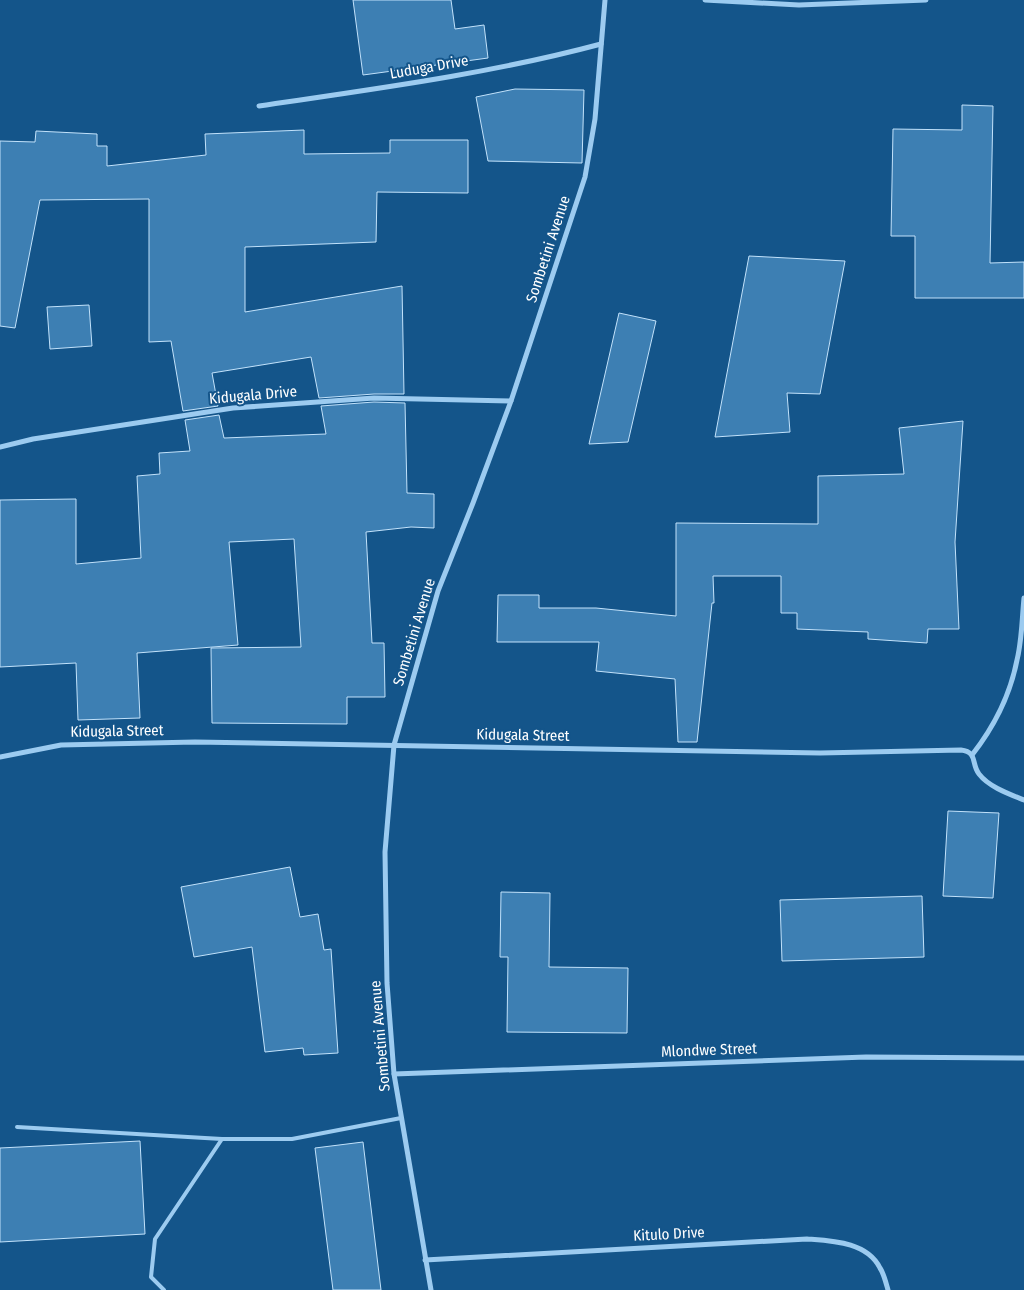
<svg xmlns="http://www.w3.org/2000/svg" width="1024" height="1290" font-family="'Fira Sans Condensed',sans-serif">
	<rect width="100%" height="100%" fill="#14558a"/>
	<g fill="#3d7fb3" stroke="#c2e2fb">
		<path d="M353,0H451L455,29L484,25L488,58L363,75Z"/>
		<path d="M515,89L584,90L582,163L488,161L476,97Z"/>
		<path d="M962,105L993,106L990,263L1024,262V298H915V236H891L893,129L962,130Z"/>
		<path d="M304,130V154L390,153V140H468V193L377,192L376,242L245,247V312L402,286L404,394H374L319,398L311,357L212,373L218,406L183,411L171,341L149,342V199L40,200L15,328L0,326V141L35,142L36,131L97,134V146H107V166L206,155L205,134Z"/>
		<path d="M749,256L845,261L820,394L787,393L790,432L715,437Z"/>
		<path d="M89,305L92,346L50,349L47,307Z"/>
		<path d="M619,313L656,321L628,442L589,444Z"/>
		<path d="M374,402L405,403L407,493L434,494V528L411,527L366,532L372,643H384L385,697H347V724L212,723L211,648L301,647L294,539L229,542L238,645L137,653L140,718L78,720L76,663L0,667V500L76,499V564L141,558L137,476L160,474L159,453L190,451L185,420L219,415L224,438L326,434L321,406Z"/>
		<path d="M963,421L955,542L959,629H928L927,643L868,639V632L797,629V613H781V576H713L714,603H712L697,742H678L675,679L596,671L599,642H497L498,595H539V608H596L676,616V523L818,524V476L904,474L899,428Z"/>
		<path d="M948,811L999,813L993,898L943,896Z"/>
		<path d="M290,867L300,917L318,914L324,950L331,949L338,1053L304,1055L303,1048L265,1052L252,947L194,957L181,887Z"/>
		<path d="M501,892L550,893L549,967L628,968L627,1033L507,1032L508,957H500Z"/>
		<path d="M922,896L924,957L782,961L780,900Z"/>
		<path d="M140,1141L145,1234L0,1242V1148Z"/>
		<path d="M363,1142L381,1290H333L315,1148Z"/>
	</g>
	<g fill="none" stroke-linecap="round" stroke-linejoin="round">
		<g stroke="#9ccbf0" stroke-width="4">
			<path d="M17,1127L222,1139H292L401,1118"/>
			<path d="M164,1290L151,1277L155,1239L222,1139"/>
		</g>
		<g stroke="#9ccbf0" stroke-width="5">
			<path d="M705,0L799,5L926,0"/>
			<path d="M259,106C374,89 489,74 601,44"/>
			<path d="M0,447L33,439L233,408L374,398L511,401"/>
			<path d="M972,755C994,727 1010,696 1017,660C1022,640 1022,618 1024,598"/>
			<path d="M0,757L61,745L195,742L820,753L961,750C978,752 971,764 979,774C989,787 1009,794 1024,800"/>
			<path d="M394,1074L866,1057L1024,1058"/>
			<path d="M425,1260L807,1239C833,1241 867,1242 880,1268C884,1274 886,1283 888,1290"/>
			<path d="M431,1290L394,1074L387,983L385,852L394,745L438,591L473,503L511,401L585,177L595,119L605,0"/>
		</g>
	</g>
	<g text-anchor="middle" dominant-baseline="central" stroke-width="4" stroke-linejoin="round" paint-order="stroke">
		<g font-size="15" fill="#fff" stroke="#14558a">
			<text transform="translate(429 67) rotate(-10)">Luduga Drive</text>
			<text transform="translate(548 249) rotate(-72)">Sombetini Avenue</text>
			<text transform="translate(253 395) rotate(-5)">Kidugala Drive</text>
			<text transform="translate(414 632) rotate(-73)">Sombetini Avenue</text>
			<text transform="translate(117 731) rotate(-1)">Kidugala Street</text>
			<text transform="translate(523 735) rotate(1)">Kidugala Street</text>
			<text transform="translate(380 1036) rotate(-95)">Sombetini Avenue</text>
			<text transform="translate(709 1050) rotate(-2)">Mlondwe Street</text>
			<text transform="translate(669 1234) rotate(-3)">Kitulo Drive</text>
		</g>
	</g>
</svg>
